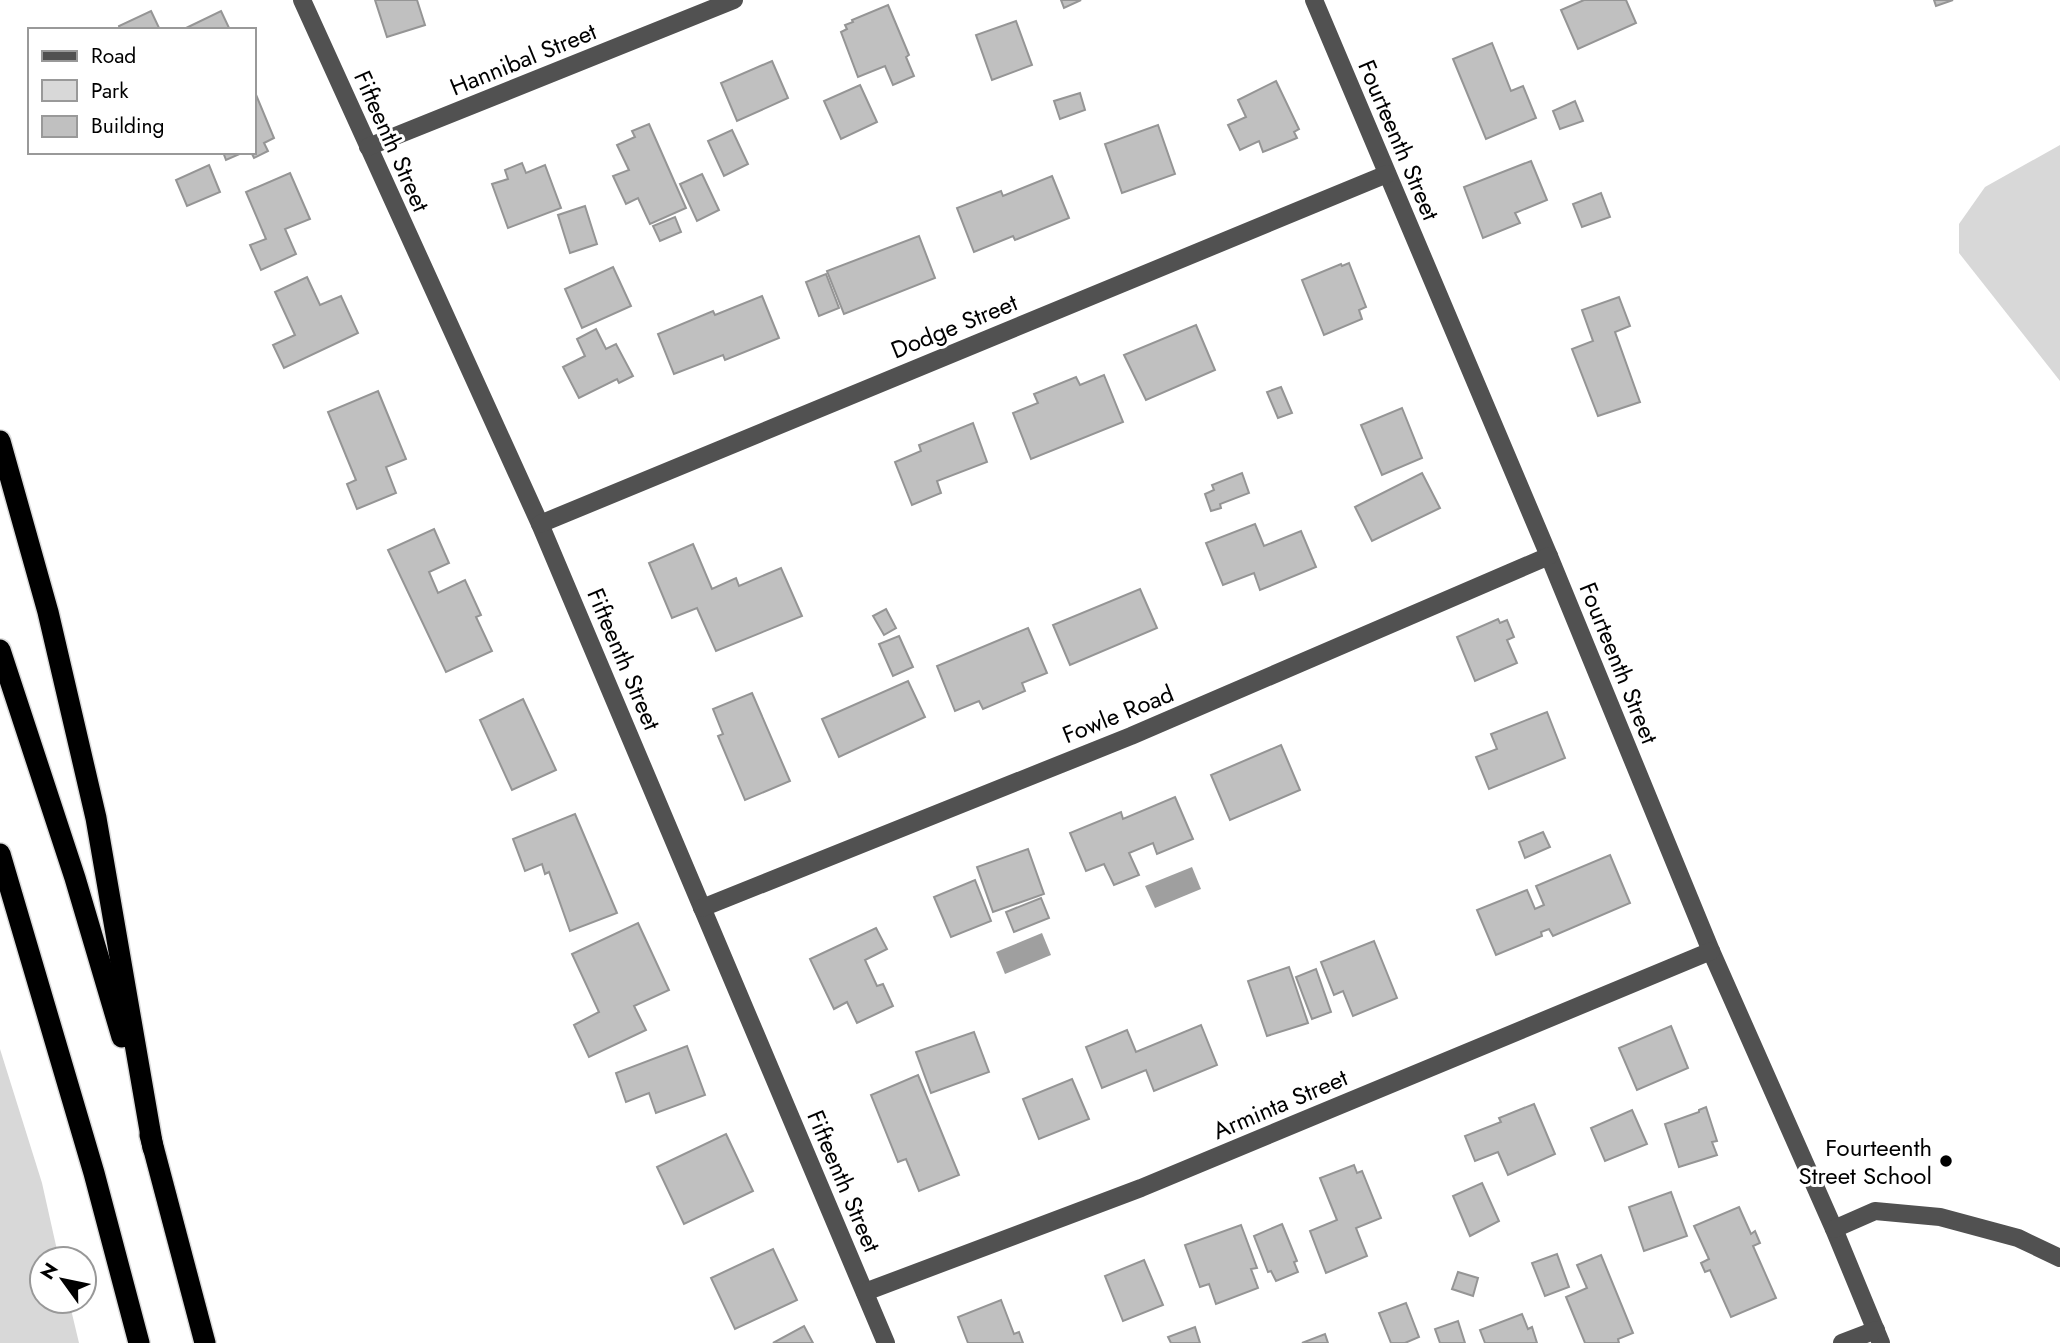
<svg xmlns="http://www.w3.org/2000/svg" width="2060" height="1343" font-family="Jost,sans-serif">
	<rect width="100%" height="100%" fill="#fff"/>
	<g fill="#d8d8d8">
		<path d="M2060,145V381L1959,253V224L1985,187Z"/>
		<path d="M0,1049L42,1183L59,1259H42V1301H69L79,1343H0Z"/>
	</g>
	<g fill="#9f9f9f">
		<path d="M1192,867L1201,889L1155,908L1145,886Z"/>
		<path d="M1042,933L1051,955L1005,974L996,952Z"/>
	</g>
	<g fill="#c0c0c0" stroke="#959595" stroke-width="2">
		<path d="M375,0H417L425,25L387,37Z"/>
		<path d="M1061,0H1081L1064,8Z"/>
		<path d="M1584,0H1626L1636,23L1578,49L1561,10Z"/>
		<path d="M1934,0H1953L1936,6Z"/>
		<path d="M888,5L909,55L906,57L914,76L893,85L885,66L858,77L841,32L847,29L845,25L853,22L852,20Z"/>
		<path d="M151,11L160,30H120L119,26Z"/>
		<path d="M221,11L230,30H182Z"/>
		<path d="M1016,21L1032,65L992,80L976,35Z"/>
		<path d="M1492,43L1511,91L1523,86L1536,118L1486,139L1453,59Z"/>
		<path d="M772,61L788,98L737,121L721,83Z"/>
		<path d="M1276,81L1299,129L1294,132L1297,138L1263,152L1259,141L1240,150L1228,125L1246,117L1238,100Z"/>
		<path d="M860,85L877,122L841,139L824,101Z"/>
		<path d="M254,90L274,138L264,143L268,151L254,158L251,152H254Z"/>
		<path d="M1080,93L1085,110L1060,119L1054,101Z"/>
		<path d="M1575,101L1583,121L1560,129L1553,111Z"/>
		<path d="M649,124L686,208L650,224L638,198L626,204L613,176L629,170L617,145L635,137L632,131Z"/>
		<path d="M1158,125L1175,174L1122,193L1105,144Z"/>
		<path d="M732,130L748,164L724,176L708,141Z"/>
		<path d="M223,152H244L226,160Z"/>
		<path d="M1531,161L1547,200L1515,213L1520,223L1483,238L1464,187Z"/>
		<path d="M522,163L526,173L545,165L561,208L508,228L492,184L508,179L505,170Z"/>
		<path d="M209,165L220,192L187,206L176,180Z"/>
		<path d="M290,173L310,219L285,229L296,254L261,270L250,245L266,239L246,192Z"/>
		<path d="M702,174L719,210L697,221L680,184Z"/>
		<path d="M1052,176L1069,218L1015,240L1013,236L974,252L957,208L1001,191L1003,196Z"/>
		<path d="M1601,193L1610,217L1582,227L1573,204Z"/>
		<path d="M585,206L597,244L570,253L558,215Z"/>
		<path d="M675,217L681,232L660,241L653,226Z"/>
		<path d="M919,236L935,278L844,314L827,271Z"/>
		<path d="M1349,263L1366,307L1359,310L1362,319L1324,335L1302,280L1341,264L1342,266Z"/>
		<path d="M613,267L631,306L582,328L565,289Z"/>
		<path d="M826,274L839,308L819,316L806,282Z"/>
		<path d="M307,277L320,305L341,296L358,333L284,368L273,345L295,335L275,292Z"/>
		<path d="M762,296L779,338L725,360L723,355L674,374L658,334L713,311L715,315Z"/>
		<path d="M1619,297L1630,326L1615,332L1640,402L1598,416L1572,349L1593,341L1582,310Z"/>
		<path d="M1196,325L1215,370L1146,400L1124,355Z"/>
		<path d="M596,329L606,349L616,344L633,376L619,383L617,379L579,398L563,367L585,356L577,339Z"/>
		<path d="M1104,375L1123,422L1031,459L1013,413L1038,403L1034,394L1076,377L1080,385Z"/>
		<path d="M1281,387L1292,413L1278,418L1267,392Z"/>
		<path d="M378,391L406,459L386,467L396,493L357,509L347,484L356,480L328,412Z"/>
		<path d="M1402,408L1422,458L1382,475L1361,425Z"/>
		<path d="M973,423L987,462L937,481L941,493L912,505L895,462L921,451L919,445Z"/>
		<path d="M1242,473L1249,493L1220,504L1221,508L1211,511L1205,494L1214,490L1212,485Z"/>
		<path d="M1422,473L1440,508L1372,541L1355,507Z"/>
		<path d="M1255,524L1264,546L1301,531L1316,567L1260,590L1254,573L1223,585L1206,543Z"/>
		<path d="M434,529L449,563L429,572L438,593L465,580L481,615L476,617L492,651L446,672L388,550Z"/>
		<path d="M693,544L712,589L736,578L739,586L781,568L802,616L716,651L697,608L672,618L649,563Z"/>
		<path d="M1140,589L1157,628L1070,665L1053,625Z"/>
		<path d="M886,609L896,628L884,635L873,616Z"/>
		<path d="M1498,619L1500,623L1507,620L1514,637L1507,640L1517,663L1475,681L1457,637Z"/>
		<path d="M1028,628L1047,673L1022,683L1025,691L983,709L979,701L955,711L937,666Z"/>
		<path d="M899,636L913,667L893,676L879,644Z"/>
		<path d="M908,681L925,717L839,757L822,719Z"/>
		<path d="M752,693L790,781L745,800L718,736L723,734L713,709Z"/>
		<path d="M523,699L556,770L512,790L480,720Z"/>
		<path d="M1547,712L1565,758L1489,789L1476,757L1497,749L1491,734Z"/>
		<path d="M1281,745L1300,790L1230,820L1211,775Z"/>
		<path d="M1175,797L1193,839L1157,854L1153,843L1129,853L1139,875L1114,885L1104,864L1086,871L1070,833L1121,812L1123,819Z"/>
		<path d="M575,814L617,913L570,931L549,872L545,874L542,864L525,871L513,839Z"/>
		<path d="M1543,832L1550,847L1525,858L1519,842Z"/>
		<path d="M1028,849L1044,894L993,912L977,867Z"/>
		<path d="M1610,855L1630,903L1553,936L1549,929L1541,932L1542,936L1496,955L1477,910L1527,890L1535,909L1544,905L1536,886Z"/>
		<path d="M975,880L991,921L951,937L934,897Z"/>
		<path d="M1041,898L1049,918L1014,932L1006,912Z"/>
		<path d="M638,923L669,990L634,1006L646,1030L589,1057L574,1025L599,1012L572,954Z"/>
		<path d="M876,928L887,949L865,960L877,986L883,984L893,1006L857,1023L847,1002L834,1009L810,959Z"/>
		<path d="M1374,941L1397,998L1353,1016L1343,991L1334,995L1321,962Z"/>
		<path d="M1289,967L1308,1023L1267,1036L1248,981Z"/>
		<path d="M1316,969L1331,1012L1312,1019L1296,977Z"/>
		<path d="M1201,1025L1217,1065L1154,1091L1146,1070L1102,1088L1086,1047L1127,1030L1136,1052Z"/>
		<path d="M1671,1026L1688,1068L1637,1090L1619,1048Z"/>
		<path d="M974,1032L989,1072L931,1093L916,1052Z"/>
		<path d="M687,1046L705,1095L656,1113L649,1093L626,1102L616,1073Z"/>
		<path d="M918,1075L959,1175L919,1191L906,1159L898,1162L871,1095Z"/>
		<path d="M1072,1079L1089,1119L1039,1139L1023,1099Z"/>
		<path d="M1534,1104L1555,1154L1508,1175L1498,1152L1475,1161L1465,1136L1501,1122L1499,1118Z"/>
		<path d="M1706,1107L1717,1141L1712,1142L1717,1155L1679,1167L1665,1124L1699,1112V1110Z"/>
		<path d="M1632,1110L1647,1144L1605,1161L1591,1128Z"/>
		<path d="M726,1134L753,1191L684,1224L657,1167Z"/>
		<path d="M1354,1165L1357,1173L1362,1171L1381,1218L1356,1228L1367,1256L1326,1273L1310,1231L1337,1220L1320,1178Z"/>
		<path d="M1482,1183L1499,1221L1470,1236L1453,1196Z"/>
		<path d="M1671,1192L1687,1236L1644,1251L1629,1207Z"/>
		<path d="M1739,1207L1751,1234L1755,1231L1760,1243L1753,1246L1776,1298L1731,1317L1710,1270L1705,1272L1701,1263L1709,1259L1694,1226Z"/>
		<path d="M1282,1224L1297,1261L1294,1262L1298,1272L1276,1281L1271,1271L1268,1272L1254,1236Z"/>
		<path d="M1241,1225L1257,1268L1251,1269L1258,1288L1216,1304L1209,1284L1200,1287L1185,1245Z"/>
		<path d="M773,1249L797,1300L735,1329L711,1278Z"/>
		<path d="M1557,1254L1569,1287L1545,1296L1532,1263Z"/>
		<path d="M1601,1255L1633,1333L1618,1339L1619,1343H1585L1566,1297L1587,1288L1577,1265Z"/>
		<path d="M1144,1260L1163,1305L1123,1321L1105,1276Z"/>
		<path d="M1458,1272L1478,1278L1473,1296L1452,1289Z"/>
		<path d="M1001,1300L1014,1334L1019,1332L1023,1343H968L958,1317Z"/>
		<path d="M1406,1303L1419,1337L1405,1343H1391L1379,1313Z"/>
		<path d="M1522,1314L1528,1329L1532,1327L1537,1343H1485L1480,1330Z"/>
		<path d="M1458,1321L1465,1343H1440L1435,1329Z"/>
		<path d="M804,1326L813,1343H773Z"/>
		<path d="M1195,1327L1200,1343H1171L1168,1337Z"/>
		<path d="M1325,1334L1328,1343H1302Z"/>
	</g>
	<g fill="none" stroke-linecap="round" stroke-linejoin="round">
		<g stroke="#dbdbdb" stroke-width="24">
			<g id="highway">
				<path d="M0,441L48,612L96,818L153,1148"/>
				<path d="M0,650L75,878L122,1037"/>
				<path d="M0,854L94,1173L139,1343"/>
				<path d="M150,1135L205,1343"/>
			</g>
		</g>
		<g stroke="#515151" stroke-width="18">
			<path d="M302,0L540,524L886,1343"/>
			<path d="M1314,0L1549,556L1711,951L1834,1229L1881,1343"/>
			<path d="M368,147L734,0"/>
			<path d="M540,524L1387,174"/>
			<path d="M702,908L1131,736L1549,556"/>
			<path d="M1834,1229L1875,1211L1940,1217L2018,1238L2060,1258"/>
			<path d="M865,1292L1141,1188L1711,951"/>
			<path d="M1842,1343L1876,1330"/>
		</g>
		<use href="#highway" stroke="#000" stroke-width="21"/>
	</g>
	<circle fill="#000" stroke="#fff" stroke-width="2.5" cx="1946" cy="1161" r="7"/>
	<g text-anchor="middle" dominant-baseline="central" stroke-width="6" stroke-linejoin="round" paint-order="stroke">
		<g font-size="24" fill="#000" stroke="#fff">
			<text transform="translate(523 59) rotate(-22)">Hannibal Street</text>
			<text transform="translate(1399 140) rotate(67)">Fourteenth Street</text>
			<text transform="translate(392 141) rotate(66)">Fifteenth Street</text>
			<text transform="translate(954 326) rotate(-22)">Dodge Street</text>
			<text transform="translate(624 659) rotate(67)">Fifteenth Street</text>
			<text transform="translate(1619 663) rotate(68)">Fourteenth Street</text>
			<text transform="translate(1118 714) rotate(-22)">Fowle Road</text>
			<text transform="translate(1280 1104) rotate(-23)">Arminta Street</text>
			<text transform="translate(844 1181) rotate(67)">Fifteenth Street</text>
		</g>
		<g font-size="24" fill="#000" stroke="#fff" text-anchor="end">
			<text x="1932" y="1147">Fourteenth<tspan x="1932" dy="28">Street School</tspan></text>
		</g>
	</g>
	<rect x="28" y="28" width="228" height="126" fill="#ffffff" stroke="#999999" stroke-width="2"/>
	<rect x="42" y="51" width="35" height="10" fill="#515151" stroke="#999999" stroke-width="2"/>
	<text x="91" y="63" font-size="21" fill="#000000">Road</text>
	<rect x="42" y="80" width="35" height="21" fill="#d8d8d8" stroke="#999999" stroke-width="2"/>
	<text x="91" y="98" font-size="21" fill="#000000">Park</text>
	<rect x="42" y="116" width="35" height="21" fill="#c0c0c0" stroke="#999999" stroke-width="2"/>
	<text x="91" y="133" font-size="21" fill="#000000">Building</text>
	<g transform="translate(63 1280) rotate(303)"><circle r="33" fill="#ffffff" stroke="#999999" stroke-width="2"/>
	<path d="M0-5L12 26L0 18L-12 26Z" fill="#000000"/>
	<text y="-10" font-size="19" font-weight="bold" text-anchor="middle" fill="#000000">N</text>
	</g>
</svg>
